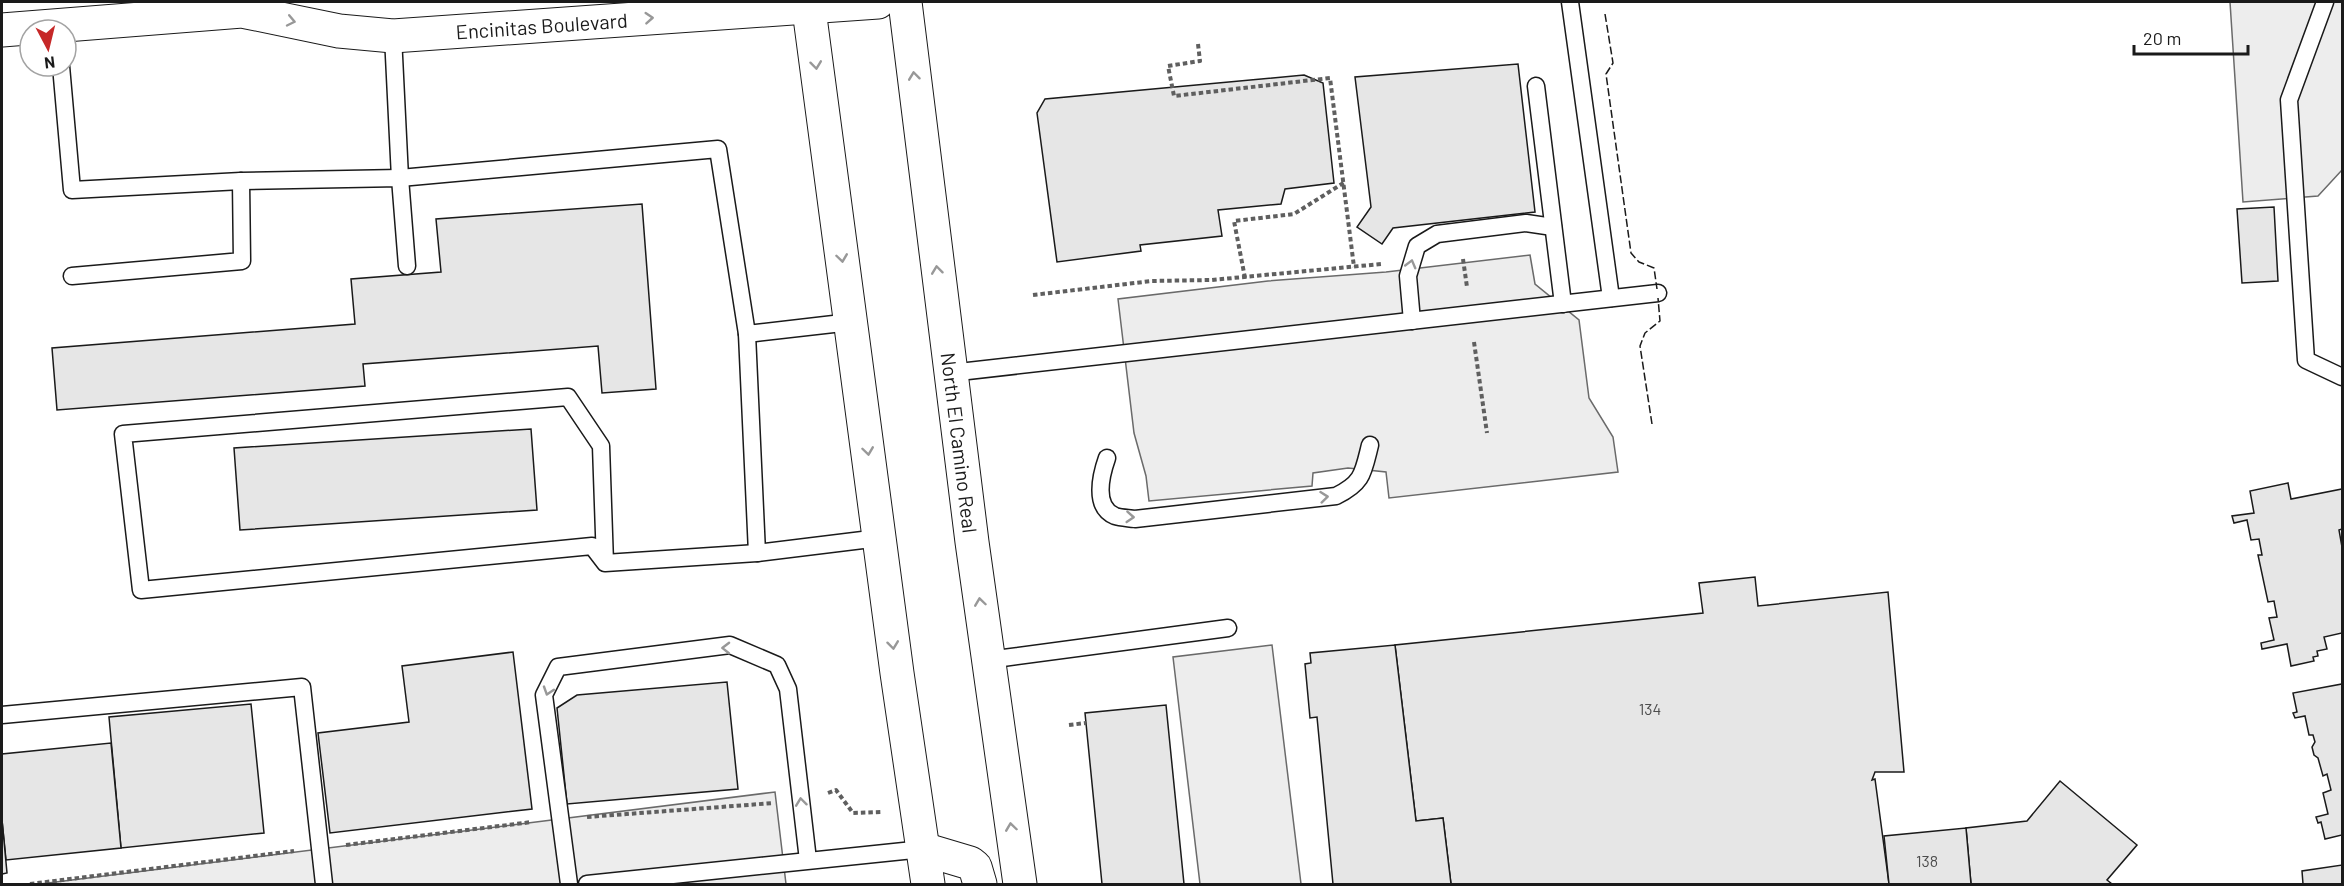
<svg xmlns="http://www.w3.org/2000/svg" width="2344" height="886" font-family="Barlow,sans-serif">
	<rect width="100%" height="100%" fill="#fff"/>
	<g fill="#ededed" stroke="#6a6a6a" stroke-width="1.5">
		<path d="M2230,2H2342V170L2318,196L2243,202Z"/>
		<path d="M1530,255L1535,284L1579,320L1589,398L1613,437L1618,472L1389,498L1386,472L1348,468L1313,473L1312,486L1149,501L1146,476L1134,433L1118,299L1268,281L1386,272Z"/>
		<path d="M1272,645L1301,884H1200L1173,657Z"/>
		<path d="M775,792L786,884H40Z"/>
	</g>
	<g fill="#e6e6e6" stroke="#1a1a1a" stroke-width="1.5">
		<path d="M1518,64L1535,212L1393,228L1382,244L1357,227L1371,207L1355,77Z"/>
		<path d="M1304,75L1323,83L1334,183L1285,189L1281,204L1218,210L1222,236L1140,245L1141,251L1057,262L1037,113L1045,99Z"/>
		<path d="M642,204L656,389L602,393L598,346L363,364L365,386L57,410L52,348L355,324L351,279L441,272L436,219Z"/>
		<path d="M2274,207L2278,281L2242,283L2237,209Z"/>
		<path d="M531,429L537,510L240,530L234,448Z"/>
		<path d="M2288,483L2291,499L2342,489V529L2339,530L2342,547V633L2324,637L2327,649L2317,651L2318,656L2313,657L2314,661L2291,666L2287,644L2262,649L2261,643L2274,640L2269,618L2277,617L2274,601L2268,602L2258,555H2262L2259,539L2251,540L2247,520L2234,523L2232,516L2254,513L2250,491Z"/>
		<path d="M1755,577L1758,606L1888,592L1904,772H1875L1872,780L1875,779L1889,884H1451L1443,818L1416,821L1395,645L1703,613L1699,583Z"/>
		<path d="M1395,645L1416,821L1443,818L1451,884H1333L1317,717L1310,718L1305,664L1311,663L1310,653Z"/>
		<path d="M513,652L532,809L330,833L318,733L409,722L402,666Z"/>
		<path d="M727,682L738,789L567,804L557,708L577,695Z"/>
		<path d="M2342,684V835L2325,839L2321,822L2318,823L2316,817L2328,814L2323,793L2331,790L2327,774L2323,776L2318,758L2314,755L2312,747L2315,742L2313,735H2309L2305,716L2295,718L2293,713L2297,712L2293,693Z"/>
		<path d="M251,704L264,833L121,848L109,717Z"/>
		<path d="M1166,705L1184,884H1102L1085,713Z"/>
		<path d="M111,743L121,848L6,860L2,820V754Z"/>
		<path d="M2060,781L2137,845L2107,880L2112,884H1971L1966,828L2027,821Z"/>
		<path d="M2,820L7,873L2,874Z"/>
		<path d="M1966,828L1971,884H1889L1884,836Z"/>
		<path d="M2342,865V884H2303L2302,871Z"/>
	</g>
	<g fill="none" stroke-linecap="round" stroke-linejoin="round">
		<g stroke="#1a1a1a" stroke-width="19">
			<g id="lane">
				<path d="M1570,2L1611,298"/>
				<path d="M2325,2L2289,100L2306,360L2342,377"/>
				<path d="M393,36L400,178L718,149L747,334L851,322"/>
				<path d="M61,66L72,190L241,181L400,178L407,266"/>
				<path d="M1536,86L1563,304"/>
				<path d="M72,276L242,261L241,181"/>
				<path d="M1412,321L1408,276L1417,246L1437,234L1526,223L1553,227"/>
				<path d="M747,334L757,553L879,538"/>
				<path d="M950,373L1658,293"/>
				<path d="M1107,458C1101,475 1093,507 1115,516C1121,518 1129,518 1135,519L1336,496C1363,483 1363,473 1370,445"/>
				<path d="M605,563L601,446L568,397L123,434L141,590L592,546L605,563L757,553"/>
				<path d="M988,660L1228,628"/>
				<path d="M2,715L302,687L324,884"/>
				<path d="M569,884L544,695L558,667L730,645L777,665L788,689L808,860"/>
				<path d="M587,884L923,849"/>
			</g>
		</g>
		<g stroke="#1a1a1a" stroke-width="35">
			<g id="primary">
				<path d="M808,2L897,673L928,884"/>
				<path id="s1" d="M905,2L972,542L1020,884"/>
				<path id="s2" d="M2,30L242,11L339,31L393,36L878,2"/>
				<path d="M923,849L970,863L975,867L980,884"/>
			</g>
		</g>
		<g stroke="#5f5f5f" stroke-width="4" stroke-dasharray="4.5 3" stroke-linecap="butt">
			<path d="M1198,44L1200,61L1168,66L1174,96L1330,78L1354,267"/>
			<path d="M1463,259L1467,287"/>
			<path d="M1245,278L1234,221L1294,214L1345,182"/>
			<path d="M1033,295L1152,281L1212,280L1381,264"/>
			<path d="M1474,342L1487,433"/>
			<path d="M1069,725L1086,723"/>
			<path d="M828,793L836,790L853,813L881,812"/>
			<path d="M587,817L774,803"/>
			<path d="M346,845L532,822"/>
			<path d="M30,884L294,851"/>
		</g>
		<use href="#lane" stroke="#fff" stroke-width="16"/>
		<use href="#primary" stroke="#fff" stroke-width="33"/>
		<g stroke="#1a1a1a" stroke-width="1.5" stroke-dasharray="8 3" stroke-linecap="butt">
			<path d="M1605,14L1613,63L1606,74L1631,253L1639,262L1654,268L1657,289"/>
			<path d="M1652,424L1640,346L1645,333L1660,321L1658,298"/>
		</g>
	</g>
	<defs><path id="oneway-chevron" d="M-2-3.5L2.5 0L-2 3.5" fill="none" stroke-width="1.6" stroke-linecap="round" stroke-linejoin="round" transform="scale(1.5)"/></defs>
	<g stroke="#989898">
		<use href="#oneway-chevron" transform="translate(649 18) rotate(-4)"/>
		<use href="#oneway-chevron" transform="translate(291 21) rotate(12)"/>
		<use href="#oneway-chevron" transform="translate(816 65) rotate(83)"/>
		<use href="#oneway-chevron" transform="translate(914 76) rotate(-97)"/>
		<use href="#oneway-chevron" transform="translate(842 258) rotate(82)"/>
		<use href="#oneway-chevron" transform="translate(1411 264) rotate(-75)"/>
		<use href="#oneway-chevron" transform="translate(937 270) rotate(-97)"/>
		<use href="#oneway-chevron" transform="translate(868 451) rotate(82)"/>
		<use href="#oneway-chevron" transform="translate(1324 497) rotate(-6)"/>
		<use href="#oneway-chevron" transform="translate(1130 517) rotate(4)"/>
		<use href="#oneway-chevron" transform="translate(980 602) rotate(-98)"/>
		<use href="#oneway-chevron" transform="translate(893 645) rotate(83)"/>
		<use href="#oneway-chevron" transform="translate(726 648) rotate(-179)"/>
		<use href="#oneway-chevron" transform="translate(548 691) rotate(108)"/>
		<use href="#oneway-chevron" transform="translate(801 802) rotate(-97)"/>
		<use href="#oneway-chevron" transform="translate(1011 827) rotate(-98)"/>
	</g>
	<g text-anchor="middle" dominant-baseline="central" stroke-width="4.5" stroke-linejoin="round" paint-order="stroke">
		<g font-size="16" fill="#4d4d4d">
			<text x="1650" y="708">134</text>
			<text x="1927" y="860">138</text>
		</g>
		<g font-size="20" fill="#1a1a1a" stroke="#fff">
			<text stroke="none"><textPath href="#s2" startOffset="543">Encinitas Boulevard</textPath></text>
			<text stroke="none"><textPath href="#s1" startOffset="444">North El Camino Real</textPath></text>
		</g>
	</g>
	<rect width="2344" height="886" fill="none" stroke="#1a1a1a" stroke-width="6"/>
	<g transform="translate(48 48) rotate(173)"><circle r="28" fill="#ffffff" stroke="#a3a3a3" stroke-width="1.5"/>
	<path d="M0-4.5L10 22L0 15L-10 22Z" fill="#c62828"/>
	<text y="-9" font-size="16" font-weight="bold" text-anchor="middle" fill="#1a1a1a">N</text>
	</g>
	<path d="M2134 45v9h114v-9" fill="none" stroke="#1a1a1a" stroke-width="3"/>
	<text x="2143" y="45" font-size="18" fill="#1a1a1a" stroke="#ffffff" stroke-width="4.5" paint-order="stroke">20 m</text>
</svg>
